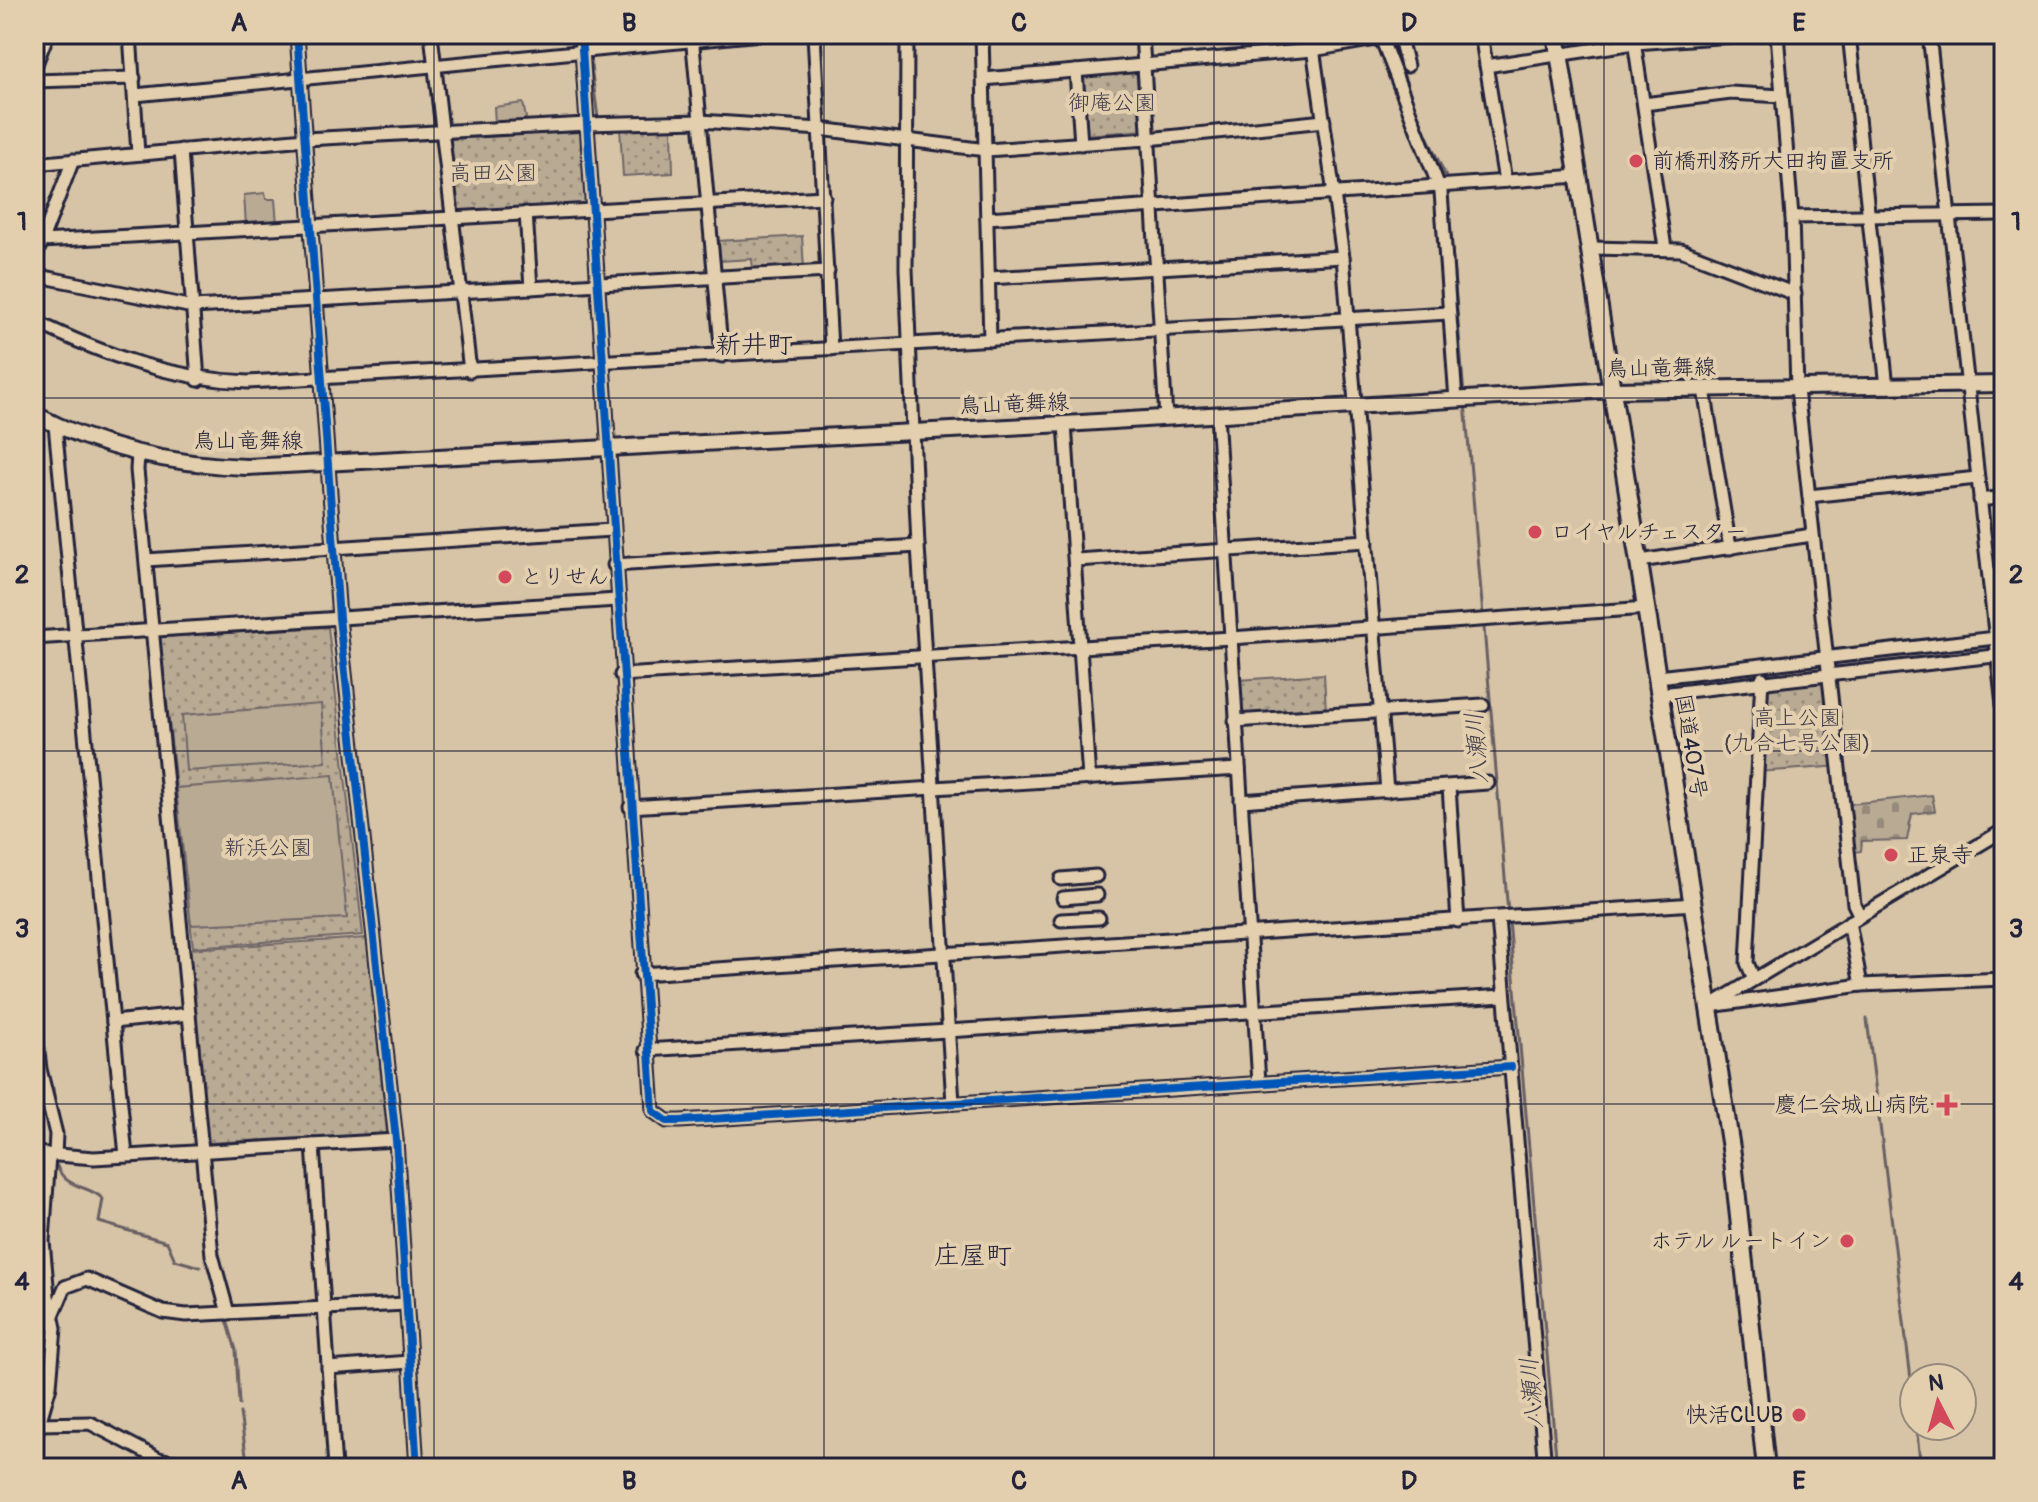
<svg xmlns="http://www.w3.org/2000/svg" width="2038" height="1502" font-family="Pangolin,'Klee One',sans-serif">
	<defs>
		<pattern id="grass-dots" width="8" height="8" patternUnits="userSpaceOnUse" patternTransform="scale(2)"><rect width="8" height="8" fill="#b9aa94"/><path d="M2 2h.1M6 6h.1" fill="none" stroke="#968a7a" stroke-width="1.8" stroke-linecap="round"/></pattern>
		<pattern id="forest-firs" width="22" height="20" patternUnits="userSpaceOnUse" patternTransform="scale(2)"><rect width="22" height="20" fill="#b9aa94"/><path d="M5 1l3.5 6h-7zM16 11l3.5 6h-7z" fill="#968a7a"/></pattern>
		<pattern id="cemetery-stones" width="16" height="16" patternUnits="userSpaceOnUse" patternTransform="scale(2)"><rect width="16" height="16" fill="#b9aa94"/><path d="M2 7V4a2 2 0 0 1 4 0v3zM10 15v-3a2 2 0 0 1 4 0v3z" fill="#968a7a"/></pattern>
	</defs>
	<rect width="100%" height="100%" fill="#d7c4a6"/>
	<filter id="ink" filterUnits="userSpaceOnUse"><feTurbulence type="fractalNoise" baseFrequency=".0125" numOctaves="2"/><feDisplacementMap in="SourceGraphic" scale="16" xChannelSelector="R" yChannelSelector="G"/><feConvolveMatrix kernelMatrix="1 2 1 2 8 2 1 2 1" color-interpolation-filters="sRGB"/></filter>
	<g filter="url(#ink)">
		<g fill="url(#grass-dots)" stroke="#6e6668" stroke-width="2">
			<path d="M1136,71L1143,130L1086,135L1084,76Z"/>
			<path d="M672,127L673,173L623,176L620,128Z"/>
			<path d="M576,130L582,134L587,202L583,206L456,211L448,141L451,136Z"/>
			<path d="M802,236L804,269L753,272L752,259L719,261L717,241Z"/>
			<path d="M328,627L363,935L193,947L160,637Z"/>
			<path d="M1324,674L1326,711L1241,717L1239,680Z"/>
			<path d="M1828,674L1841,766L1757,772L1762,682Z"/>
			<path d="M367,938L387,1134L206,1143L188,949Z"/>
		</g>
		<path fill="url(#forest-firs)" stroke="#6e6668" stroke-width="2" d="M2004,638V655L1661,694L1658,677Z"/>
		<path fill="url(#cemetery-stones)" stroke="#6e6668" stroke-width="2" d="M1932,795L1935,811L1912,814L1907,840L1862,841L1861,851L1855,852L1850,804Z"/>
		<g fill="#b9aa94" stroke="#6e6668" stroke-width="2">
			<path d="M523,103L526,118L522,122L495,124L494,107Z"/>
			<path d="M265,193L266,199H275L277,224L246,226L244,195Z"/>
			<path d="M321,704L326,762L186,771L182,715Z"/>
			<path d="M333,775L347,918L191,925L176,788Z"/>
		</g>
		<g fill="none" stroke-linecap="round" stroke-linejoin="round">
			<g stroke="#675f64" stroke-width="3">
				<path d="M588,34L589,42"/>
				<path d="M1392,41L1418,117L1446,177L1464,395"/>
				<path d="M590,59L598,118L691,115"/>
				<path d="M707,115L814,122"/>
				<path d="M828,124L901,133"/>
				<path d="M917,135L977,143"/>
				<path d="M1088,137L1143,133"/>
				<path d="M993,143L1073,138"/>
				<path d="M1143,149L1150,265"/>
				<path d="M1151,272L1154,323"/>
				<path d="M1155,339L1159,409"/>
				<path d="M1465,402L1508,913"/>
				<path d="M1509,920L1557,1468"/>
				<path d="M34,988L38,1005"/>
				<path d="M40,1009V1022"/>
				<path d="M1867,1019L1914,1404"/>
				<path d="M53,1088L55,1102"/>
				<path d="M61,1127L62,1148"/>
				<path d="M57,1166C66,1190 88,1184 103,1199L99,1222L167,1242L175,1260L200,1267"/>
				<path d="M227,1320L236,1350L239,1404"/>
				<path d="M240,1413L248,1468"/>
				<path d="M1916,1426L1921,1468"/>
			</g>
			<g stroke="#22223b" stroke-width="17">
				<g id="minor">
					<path d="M130,34L138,154"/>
					<path d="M297,34L339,618L396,1140L417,1468"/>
					<path d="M431,34L470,371"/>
					<path d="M581,34L653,1111L667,1121H680L1511,1067"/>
					<path d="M814,34L831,349"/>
					<path d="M907,34L906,269L918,546L953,1103"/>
					<path d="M982,34L990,340"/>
					<path d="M1142,34L1166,418"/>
					<path d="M1311,34L1343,257L1387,791"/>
					<path d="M1399,34L1407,66"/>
					<path d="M1481,34L1505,181"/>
					<path d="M1633,34L1665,248"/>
					<path d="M1777,34L1792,217L1797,389L1854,904L1860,916"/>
					<path d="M1849,34L1887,387"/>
					<path d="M1929,34L2004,714"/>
					<path d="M692,35L722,356"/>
					<path d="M1380,35L1441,192L1456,400"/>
					<path d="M1486,66L1635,43L1759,34"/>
					<path d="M1076,71L1081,144"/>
					<path d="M984,79L1313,50L1405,34"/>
					<path d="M34,81L134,78"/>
					<path d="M135,95L761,34"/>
					<path d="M1644,104L1731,93L1782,96"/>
					<path d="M181,150L198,380"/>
					<path d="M34,164L305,139L587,124L700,121L820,129L986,150L1148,139L1324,121"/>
					<path d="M526,213L531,288"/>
					<path d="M1792,217L2004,214"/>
					<path d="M987,218L1579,176"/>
					<path d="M42,241L824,197"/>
					<path d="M1591,248L1681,250L1795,294"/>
					<path d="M34,261L73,160"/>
					<path d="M34,275L193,307L828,271"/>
					<path d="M989,278L1343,257"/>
					<path d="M34,321C104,355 170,379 248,382L1449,313"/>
					<path d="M1704,389L1730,548"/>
					<path d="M1217,414L1259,1083"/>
					<path d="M1065,424L1089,779"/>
					<path d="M55,425L126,1156"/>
					<path d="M138,454L137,470L212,1255L228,1313"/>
					<path d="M1809,496L1977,478"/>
					<path d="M1980,500L2004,497"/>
					<path d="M146,560L612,530"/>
					<path d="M1076,560L1367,541"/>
					<path d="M1640,561L1812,535"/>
					<path d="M614,565L918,546"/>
					<path d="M34,638L617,600"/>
					<path d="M621,675L1231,638L1647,608"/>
					<path d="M1658,677L2004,637"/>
					<path d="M1661,694L2003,655"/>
					<path d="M1235,721L1483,705"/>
					<path d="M1449,787L1458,921"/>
					<path d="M1241,801L1488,783"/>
					<path d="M630,807L1239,769"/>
					<path d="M1061,879L1096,876"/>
					<path d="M1063,898L1097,895"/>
					<path d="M1498,918L1545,1468"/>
					<path d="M1061,920L1099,918"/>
					<path d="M1849,922L1861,985"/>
					<path d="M641,974L1694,904"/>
					<path d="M1754,979L1747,963L1762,678"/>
					<path d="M1710,1006L2004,830"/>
					<path d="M1710,1006L1861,985L2004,979"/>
					<path d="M34,1016L40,1069L56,1134L55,1155"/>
					<path d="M113,1022L189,1014"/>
					<path d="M646,1050L1504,996"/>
					<path d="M313,1145L335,1468"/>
					<path d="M34,1153L94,1158L396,1140"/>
					<path d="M34,1315H53"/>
					<path d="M53,1315L65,1287L87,1279L163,1312L186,1315L406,1304"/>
					<path d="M328,1368L410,1362"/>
					<path d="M39,1424L90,1423L159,1459L201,1468"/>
					<path d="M34,1441L50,1386L55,1328L48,1296L43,1241L49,1155"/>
				</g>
			</g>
			<g stroke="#22223b" stroke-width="20">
				<g id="major">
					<path d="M34,65L46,34"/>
					<path d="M34,414C101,449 172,465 247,467L1065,424L1613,390L2004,384"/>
				</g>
			</g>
			<g stroke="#22223b" stroke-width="22">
				<path id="highway" d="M1556,34L1733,1161L1766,1468"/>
			</g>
			<use href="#minor" stroke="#e3cfad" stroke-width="11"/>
			<use href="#major" stroke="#e3cfad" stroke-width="14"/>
			<use href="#highway" stroke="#e3cfad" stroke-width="16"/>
			<g stroke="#e3cfad" stroke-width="13">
				<g id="cycleway">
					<path d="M297,34L339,618L396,1140L417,1468"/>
					<path d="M581,34L653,1111L667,1121H680L1511,1067"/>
				</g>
			</g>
			<use href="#cycleway" stroke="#0057b8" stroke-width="8"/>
		</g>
	</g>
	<path fill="none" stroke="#22223b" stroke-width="2" stroke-opacity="0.55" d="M434,34V1468M824,34V1468M1214,34V1468M1604,34V1468M34,398H2004M34,751H2004M34,1104H2004"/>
	<g fill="#d1495b" stroke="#e3cfad" stroke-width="3">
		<circle cx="1636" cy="161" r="8"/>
		<circle cx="1535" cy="532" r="8"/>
		<circle cx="505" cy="577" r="8"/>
		<circle cx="1891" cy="855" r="8"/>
		<path d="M1943 1093h8v8h8v8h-8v8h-8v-8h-8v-8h8z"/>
		<circle cx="1847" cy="1241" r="8"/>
		<circle cx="1799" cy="1415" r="8"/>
	</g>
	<g text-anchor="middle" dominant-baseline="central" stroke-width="8" stroke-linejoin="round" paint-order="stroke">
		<g font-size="22" fill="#403d4d" stroke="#e3cfad">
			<text x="1112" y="103">御庵公園</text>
			<text x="493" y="173">高田公園</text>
			<text x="1797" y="718">高上公園<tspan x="1797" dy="25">(九合七号公園)</tspan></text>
			<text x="268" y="848">新浜公園</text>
		</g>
		<g font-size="22" fill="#22223b" stroke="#e3cfad" text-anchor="start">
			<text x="1652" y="161">前橋刑務所大田拘置支所</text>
			<text x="1551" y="532">ロイヤルチェスター</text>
			<text x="521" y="577">とりせん</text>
			<text x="1907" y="855">正泉寺</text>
			<text x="1929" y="1105" text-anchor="end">慶仁会城山病院</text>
			<text x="1831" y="1241" text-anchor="end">ホテル ルートイン</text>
			<text x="1783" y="1415" text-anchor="end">快活CLUB</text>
		</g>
		<g font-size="22" fill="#22223b" stroke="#e3cfad">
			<text transform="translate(1661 368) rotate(-1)">鳥山竜舞線</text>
			<text transform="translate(1014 404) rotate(-2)">鳥山竜舞線</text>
			<text x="248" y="441">鳥山竜舞線</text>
			<text transform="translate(1691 746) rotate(81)">国道407号</text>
		</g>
		<g font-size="24" font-style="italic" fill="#44414f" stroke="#e3cfad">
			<text transform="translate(1477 748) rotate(-95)">八瀬川</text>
			<text transform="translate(1532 1393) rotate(-95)">八瀬川</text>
		</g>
		<g font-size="26" fill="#22223b" stroke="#e3cfad">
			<text x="754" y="345">新井町</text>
			<text x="973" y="1256">庄屋町</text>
		</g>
	</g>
	<rect width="2038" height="1502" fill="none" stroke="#e3cfad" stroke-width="88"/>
	<g transform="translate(1938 1402) rotate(354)"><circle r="38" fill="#e3cfad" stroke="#968a7f" stroke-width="2"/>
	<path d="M0-6L14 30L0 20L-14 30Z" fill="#d1495b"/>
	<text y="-12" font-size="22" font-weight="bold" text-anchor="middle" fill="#22223b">N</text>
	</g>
	<rect x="44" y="44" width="1950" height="1414" fill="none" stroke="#22223b" stroke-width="3"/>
	<g font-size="26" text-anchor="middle" font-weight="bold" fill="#22223b">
		<text x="239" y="31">A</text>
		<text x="629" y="31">B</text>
		<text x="1019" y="31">C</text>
		<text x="1409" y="31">D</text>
		<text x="1799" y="31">E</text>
		<text x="22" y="230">1</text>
		<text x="2016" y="230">1</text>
		<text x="22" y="583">2</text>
		<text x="2016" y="583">2</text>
		<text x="22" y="937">3</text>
		<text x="2016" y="937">3</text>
		<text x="22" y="1290">4</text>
		<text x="2016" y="1290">4</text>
		<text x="239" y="1489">A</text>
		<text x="629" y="1489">B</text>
		<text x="1019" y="1489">C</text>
		<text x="1409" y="1489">D</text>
		<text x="1799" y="1489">E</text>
	</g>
</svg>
